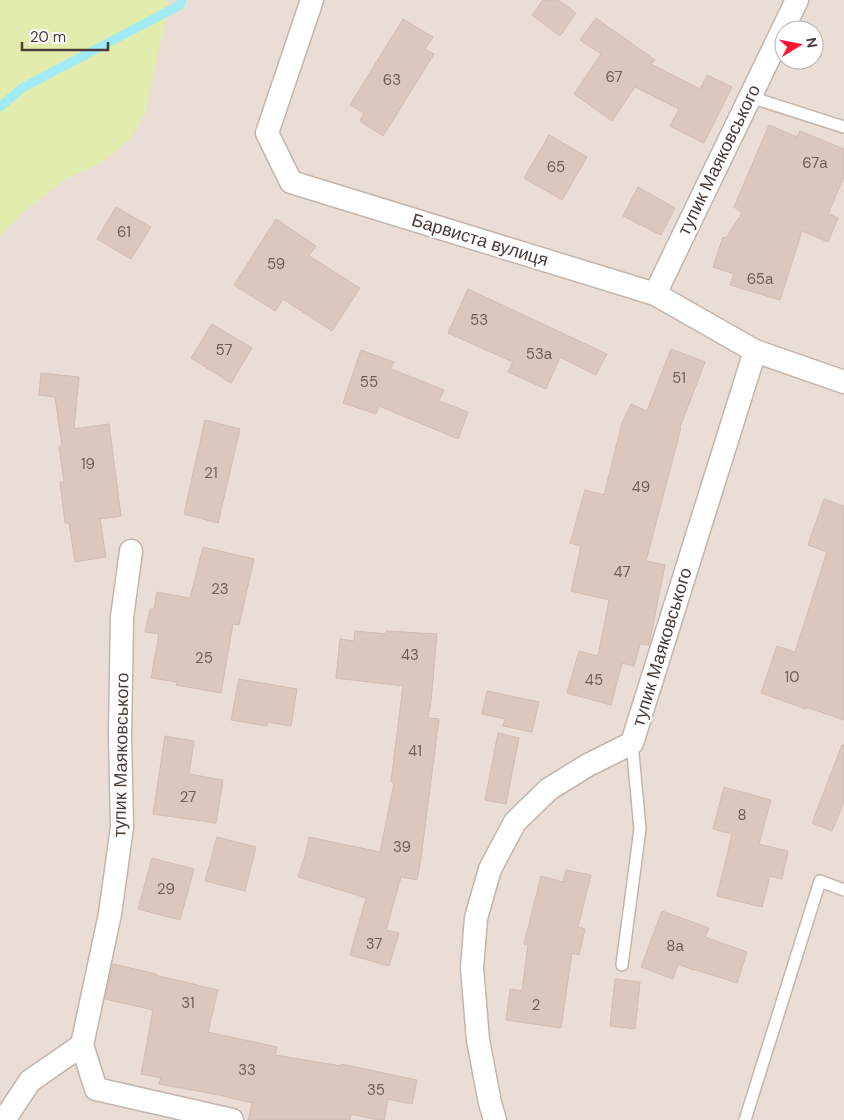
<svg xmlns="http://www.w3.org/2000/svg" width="844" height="1120" font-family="'DM Sans',sans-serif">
	<rect width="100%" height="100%" fill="#f5ede8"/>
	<path fill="#e9ddd5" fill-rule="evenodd" d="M33,0H844V1120H0V31ZM784,30H814V60H784Z"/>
	<path fill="#e1ecad" d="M0,0H168V8L145,114L130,139L103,162L64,180L20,215L0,236Z"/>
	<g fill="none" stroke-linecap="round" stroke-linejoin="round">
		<path stroke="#a0ebf6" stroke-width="9" d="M0,107L22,88L180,5L182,0"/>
	</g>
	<g fill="#dac8bf" stroke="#d3bbaf">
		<path d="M543,0H558L576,13L560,36L532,15Z"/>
		<path d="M596,18L655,60L651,64L700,89L707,75L732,87L704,143L670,126L679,109L635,87L612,121L574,94L601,54L580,40Z"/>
		<path d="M403,19L433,37L425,49L434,54L383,136L360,121L364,113L350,105Z"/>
		<path d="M769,125L797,137L800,131L844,149V177L828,214L838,218L828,242L802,231L780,300L730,285L734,274L713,267L723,237L726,238L742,213L734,207Z"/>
		<path d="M549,135L587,157L562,200L524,178Z"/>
		<path d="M638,187L675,208L661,235L623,216Z"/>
		<path d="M116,207L151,227L131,259L97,239Z"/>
		<path d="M276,219L316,246L309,256L360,288L332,331L283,299L275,311L234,285Z"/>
		<path d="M468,289L607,354L596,375L560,357L546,389L508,372L513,362L448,333Z"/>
		<path d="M212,324L252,348L231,383L191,358Z"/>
		<path d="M671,349L705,362L680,427L681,428L646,561L665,565L649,645L640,644L634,666L622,663L611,705L567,693L579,651L598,656L609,600L571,591L581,546L570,543L585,490L604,495L622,423L631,404L647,411Z"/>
		<path d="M361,350L394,362L391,369L444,390L439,401L468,412L458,439L379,406L376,414L343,403Z"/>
		<path d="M41,373L79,377L74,429L109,424L121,516L100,519L106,557L75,562L69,523H65L60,482H64L59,446H62L55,397L39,395Z"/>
		<path d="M205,420L240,429L218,523L184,514Z"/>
		<path d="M824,499L844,506V720L806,707V709L761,693L777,646L795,652L827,552L808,545Z"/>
		<path d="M203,547L254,559L239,625L233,624L221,693L176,685L177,682L151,678L159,634L145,632L150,609H154L157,592L190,598Z"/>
		<path d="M355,631L386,634V631L437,634L431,701L428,718L439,719L421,858L417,880L401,877L386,930L399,933L389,966L350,955L366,898L298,877L306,852L309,837L380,852L394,783L391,782L403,686L336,678L340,639L354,641Z"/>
		<path d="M239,679L297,689L291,726L267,722V726L231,720Z"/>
		<path d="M487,691L539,702L532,732L503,726L505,719L482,714Z"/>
		<path d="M498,733L519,738L506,804L485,800Z"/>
		<path d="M165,736L194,741L189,774L223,780L216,823L153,814Z"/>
		<path d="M842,745H844V802L832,831L812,823Z"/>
		<path d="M724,787L771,800L759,844L788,851L782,879L770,876L762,907L717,896L732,834L713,829Z"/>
		<path d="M217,837L256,847L245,891L205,881Z"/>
		<path d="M152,858L194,869L180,920L138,909Z"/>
		<path d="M566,870L591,875L578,927L585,929L579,955L572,953L561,1028L506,1020L510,989L522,991L528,944H524L541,876L563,882Z"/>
		<path d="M662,911L709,928L705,937L747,952L737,983L693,969V970L678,964L673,979L641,967Z"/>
		<path d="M113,964L156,974L155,975L218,990L208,1032L277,1047L275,1055L341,1066V1064L417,1080L412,1104L388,1099L384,1120H378L351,1114L350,1120H248L252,1103L219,1095L159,1084L161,1078L141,1074L153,1010L105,999Z"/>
		<path d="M615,979L640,982L635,1029L610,1026Z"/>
	</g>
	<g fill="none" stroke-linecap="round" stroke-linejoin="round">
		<g stroke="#c4b5ac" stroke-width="14">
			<g id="service">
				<path d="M750,97L844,127"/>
				<path d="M622,965L640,829L632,743"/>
				<path d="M745,1120L820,881L844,890"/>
			</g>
		</g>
		<g stroke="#c4b5ac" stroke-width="25">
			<g id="minor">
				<path d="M312,0L267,133L291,182L655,294L755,351L844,382"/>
				<path d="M655,294L797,0"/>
				<path d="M131,551L122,617L120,735L122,827L110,914L82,1045L96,1089L232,1120"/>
				<path d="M4,1120L30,1081L82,1045"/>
				<path d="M495,1120L490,1103L478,1040L472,968L476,918L490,869L515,822L549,789L588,765L632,743L755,351"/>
			</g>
		</g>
		<use href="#service" stroke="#fff" stroke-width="11"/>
		<use href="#minor" stroke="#fff" stroke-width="22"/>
	</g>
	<g text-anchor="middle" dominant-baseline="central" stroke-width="4.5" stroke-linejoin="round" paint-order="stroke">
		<g font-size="15" fill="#6d5f58">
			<text x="614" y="77">67</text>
			<text x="392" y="80">63</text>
			<text x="815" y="163">67а</text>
			<text x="556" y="167">65</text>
			<text x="124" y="232">61</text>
			<text x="276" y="264">59</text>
			<text x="760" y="279">65а</text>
			<text x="479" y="320">53</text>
			<text x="224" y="350">57</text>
			<text x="539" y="354">53а</text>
			<text x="679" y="378">51</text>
			<text x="369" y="382">55</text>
			<text x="88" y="464">19</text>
			<text x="211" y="473">21</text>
			<text x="641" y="487">49</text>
			<text x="622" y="572">47</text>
			<text x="220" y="589">23</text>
			<text x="410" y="655">43</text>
			<text x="204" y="658">25</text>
			<text x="792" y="677">10</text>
			<text x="594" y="680">45</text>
			<text x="415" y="751">41</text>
			<text x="188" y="797">27</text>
			<text x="742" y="815">8</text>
			<text x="402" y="847">39</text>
			<text x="166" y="889">29</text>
			<text x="374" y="944">37</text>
			<text x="675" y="946">8а</text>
			<text x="188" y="1003">31</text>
			<text x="536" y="1005">2</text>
			<text x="247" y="1070">33</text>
			<text x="376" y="1090">35</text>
		</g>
		<g font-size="18" fill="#493c36" stroke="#fff">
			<text transform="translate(719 160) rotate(-64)">тупик Маяковського</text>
			<text transform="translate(480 240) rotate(17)">Барвиста вулиця</text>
			<text transform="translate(662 647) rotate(-73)">тупик Маяковського</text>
			<text transform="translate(121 755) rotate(-89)">тупик Маяковського</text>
		</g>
	</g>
	<g transform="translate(799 45) rotate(80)"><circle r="24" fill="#ffffff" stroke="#b6b1af"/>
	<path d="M0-4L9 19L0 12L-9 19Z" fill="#ff1433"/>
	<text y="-8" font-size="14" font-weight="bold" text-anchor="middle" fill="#493c36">N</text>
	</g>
	<path d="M22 42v8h86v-8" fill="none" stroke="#493c36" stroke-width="2.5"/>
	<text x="30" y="42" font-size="15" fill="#493c36" stroke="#ffffff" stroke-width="4" paint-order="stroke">20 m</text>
</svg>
